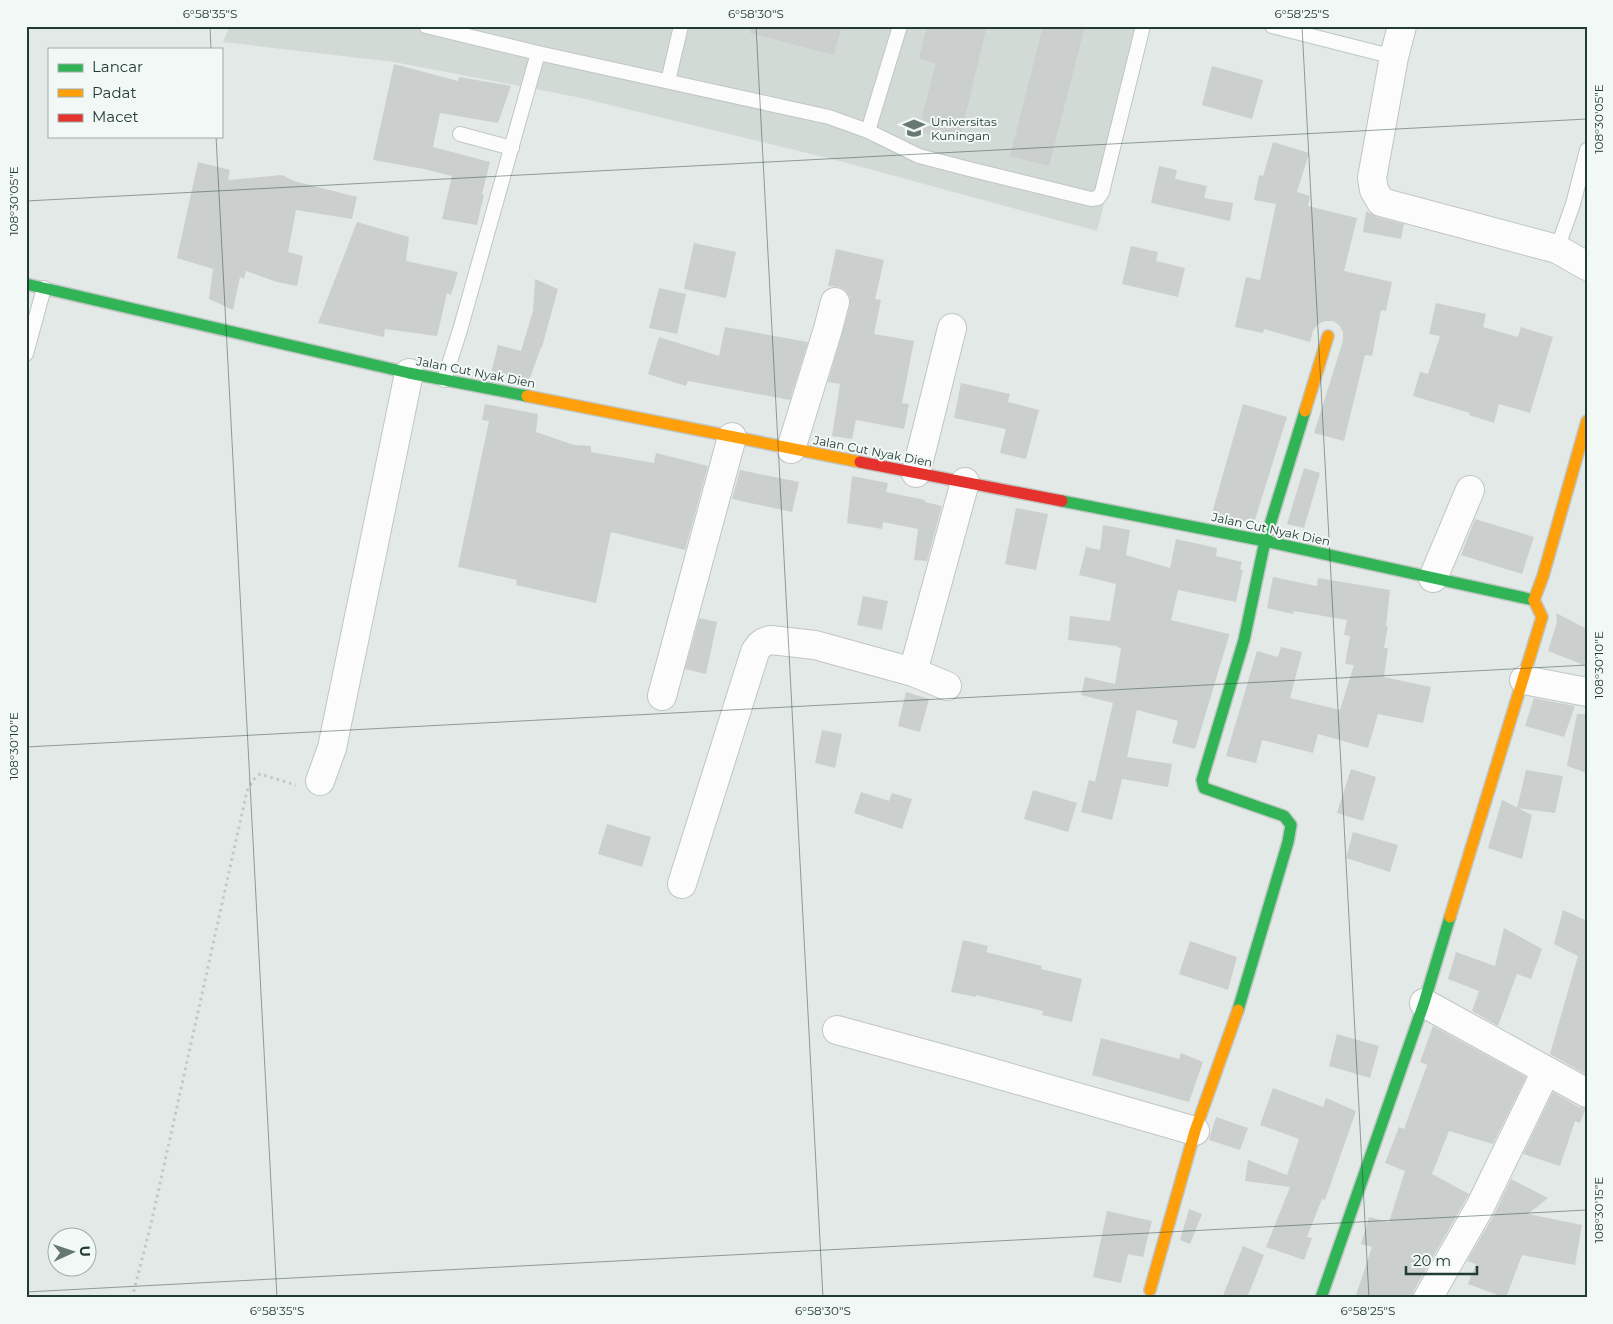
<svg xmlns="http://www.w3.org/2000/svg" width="1613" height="1324" font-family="Montserrat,sans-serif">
	<rect width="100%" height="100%" fill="#e3e9e6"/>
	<path fill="#d2dad6" d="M230,26H1151L1097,231L832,159L577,97L394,62L223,42Z"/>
	<g fill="#cbd0ce">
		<path d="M751,26H842L834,55L750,33Z"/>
		<path d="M927,26H987L959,142L918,132L936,63L919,59Z"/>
		<path d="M1043,26H1085L1049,166L1010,156Z"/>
		<path d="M394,64L458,81L459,77L511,86L498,123L440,113L433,147L490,162L482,194L484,195L477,225L442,219L452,176L424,169L373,160Z"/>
		<path d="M1212,66L1263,80L1252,119L1202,105Z"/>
		<path d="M1273,142L1309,153L1297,192L1310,196L1308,206L1357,218L1344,271L1392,282L1386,311L1381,310L1372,356L1365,355L1344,441L1314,433L1343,341V332L1339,325L1333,321H1325L1318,324L1313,331L1310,342L1264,329L1263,333L1235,327L1246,277L1260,280L1276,204L1254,200L1259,175L1263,176Z"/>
		<path d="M198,162L230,170L228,180L282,175L294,181L357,197L352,219L296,210L288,252L303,256L297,286L277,282L246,271L244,279L240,277L233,310L209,299L213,269L177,258Z"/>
		<path d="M1159,166L1177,170L1175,179L1207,186L1204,198L1233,203L1230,221L1151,203Z"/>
		<path d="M1366,211L1377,217L1404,224L1401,239L1363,232Z"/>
		<path d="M357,222L409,237L406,261L458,272L451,295L447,293L437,336L385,329L384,337L318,323Z"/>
		<path d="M694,243L736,252L726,298L684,289Z"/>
		<path d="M1131,246L1158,252L1156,261L1185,268L1178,297L1122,284Z"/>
		<path d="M836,249L884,260L875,299L881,300L874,334L914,341L902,403L909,404L904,429L856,420L852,439L832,436L840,384L828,382L850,305V297L846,291L839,287L828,286Z"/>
		<path d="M535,279L558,289L542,347H541L529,381L491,373L498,345L521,351L533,311Z"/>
		<path d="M659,288L686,294L677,334L649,328Z"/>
		<path d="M1436,303L1486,314L1483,327L1518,337L1521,327L1553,337L1530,413L1499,404L1494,423L1469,415L1470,413L1413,396L1420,372L1428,374L1440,336L1429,334Z"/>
		<path d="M725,327L808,342L790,400L688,381L686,386L648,374L659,337L719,356Z"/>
		<path d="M961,383L1010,394L1008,402L1039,410L1026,459L1000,453L1006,429L954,418Z"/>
		<path d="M485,404L538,414L536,432L574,445L591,446V452L654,463L656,453L708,466L685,550L611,532L596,603L516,585L517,580L458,567L489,421L482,420Z"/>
		<path d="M1243,404L1287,417L1254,523L1212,513Z"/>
		<path d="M1304,468L1320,473L1304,528L1287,524Z"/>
		<path d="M740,470L799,482L792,512L732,499Z"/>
		<path d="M852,476L888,483L886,492L925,500V502L942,506L927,561L914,560L918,529L883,522L882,529L847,523Z"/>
		<path d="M1016,508L1048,514L1036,570L1005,564Z"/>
		<path d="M1475,519L1534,537L1522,574L1461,555Z"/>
		<path d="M1103,525L1130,530L1126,555L1170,568L1176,539L1217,548L1216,556L1242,562L1240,569L1243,570L1236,602L1178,590L1171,620L1229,634V636L1195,749L1172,743L1178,721L1137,710L1127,757L1172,764L1168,787L1122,779L1112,820L1081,812L1089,780L1095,782L1113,703L1081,695L1085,677L1115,684L1121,648L1117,647V646L1068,640L1070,616L1110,621L1116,584L1079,575L1086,547L1100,550Z"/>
		<path d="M1273,577L1317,586L1318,578L1390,590L1386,626H1388L1384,648H1388L1384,677L1431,687L1423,723L1378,714L1368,748L1318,734L1313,753L1262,740L1256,763L1226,756L1257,651L1278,657L1281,647L1302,652L1290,698L1340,710L1354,665L1345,664L1350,636L1344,635L1347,620L1294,611L1293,614L1267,608Z"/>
		<path d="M863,596L888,601L882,630L857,625Z"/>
		<path d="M1556,613L1587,629V653L1584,665L1548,651L1557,622Z"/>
		<path d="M699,618L717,622L706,674L685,669Z"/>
		<path d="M906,692L929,699L920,732L898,726Z"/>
		<path d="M1534,698L1575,706L1564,737L1525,726Z"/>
		<path d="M1577,714H1587V773L1567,766Z"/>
		<path d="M822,730L842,734L835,768L815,763Z"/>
		<path d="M1351,769L1376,777L1363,821L1337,813Z"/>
		<path d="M1526,770L1563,776L1555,813L1517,808Z"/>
		<path d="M1033,790L1077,803L1068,832L1024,819Z"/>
		<path d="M861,792L889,801L892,793L912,799L902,829L854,813Z"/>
		<path d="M1502,800L1532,815L1522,859L1488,848Z"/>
		<path d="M607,824L651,837L642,867L598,854Z"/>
		<path d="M1353,832L1398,845L1390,872L1346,858Z"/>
		<path d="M1563,910L1587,921V1075L1550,1054L1578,956L1554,944Z"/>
		<path d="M1504,928L1542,949L1531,979L1517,974L1498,1026L1472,1011L1479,991L1448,979L1456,952L1495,966Z"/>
		<path d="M963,940L988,946L986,952L1042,966L1041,969L1082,979L1072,1022L1042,1015L1043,1011L976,995V997L951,992Z"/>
		<path d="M1190,941L1237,957L1228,990L1179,974Z"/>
		<path d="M1433,1026L1526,1077L1493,1144L1449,1131L1432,1174L1469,1194L1414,1290L1412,1298H1355L1372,1247L1361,1244L1369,1217L1389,1222L1405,1171L1385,1163L1399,1127L1404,1129L1427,1065L1420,1062Z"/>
		<path d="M1337,1034L1379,1046L1370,1078L1329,1066Z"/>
		<path d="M1101,1038L1179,1059L1181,1053L1203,1062L1189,1102L1092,1075Z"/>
		<path d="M1273,1088L1323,1107L1326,1098L1356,1111L1325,1200L1322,1199L1307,1237L1312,1238L1304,1260L1266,1247L1290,1187L1245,1181L1248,1160L1287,1175L1299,1139L1260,1125Z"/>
		<path d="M1553,1092L1579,1107L1586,1108L1580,1123L1575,1121L1560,1166L1523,1154Z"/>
		<path d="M1216,1117L1248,1128L1240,1150L1209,1140Z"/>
		<path d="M1511,1179L1548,1198L1528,1214L1582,1225L1575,1265L1522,1255L1506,1298L1468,1284L1476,1264L1467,1261L1494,1215Z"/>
		<path d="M1189,1209L1202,1214L1190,1244L1180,1240Z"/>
		<path d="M1107,1211L1152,1221L1143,1257L1128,1254L1121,1283L1093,1277Z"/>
		<path d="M1243,1246L1264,1255L1247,1298H1222Z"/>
	</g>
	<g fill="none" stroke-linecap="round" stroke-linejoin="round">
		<g stroke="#c0c6c3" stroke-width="16">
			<g id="lane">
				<path d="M426,26L538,53L829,117L868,131L919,156L973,170L1091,199L1098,198L1102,192L1143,26"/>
				<path d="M1272,26L1394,57"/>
				<path d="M668,81L681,26"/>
				<path d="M868,131L900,26"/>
				<path d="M460,134L512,148"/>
				<path d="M1557,249L1573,204L1587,150"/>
				<path d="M26,354L44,288"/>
				<path d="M444,380L460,330L538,53"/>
			</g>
		</g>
		<g stroke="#c0c6c3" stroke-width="30">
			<g id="street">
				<path d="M1402,26L1394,57L1372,178L1374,190L1381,202L1557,249L1587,266"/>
				<path d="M791,449L828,329L835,302"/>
				<path d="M916,473L952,328"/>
				<path d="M1433,578L1470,490"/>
				<path d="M913,672L965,482"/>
				<path d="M1524,680L1587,692"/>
				<path d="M662,696L732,437"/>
				<path d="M320,781L332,748L409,373"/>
				<path d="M682,884L755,652C759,645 762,642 771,640L815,645L913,672L947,686"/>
				<path d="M1424,1003L1587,1093"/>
				<path d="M837,1030L969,1066L1195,1131"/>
				<path d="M1428,1298L1480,1207L1546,1071"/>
			</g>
		</g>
		<g stroke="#bfc6c4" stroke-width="14">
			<g id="fast">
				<path d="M26,284L409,373L527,396"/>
				<path d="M1062,501L1265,541L1534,600"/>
				<path d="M1238,1010L1288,842L1291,825L1284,816L1204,788L1202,780L1244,640L1265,541L1305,411"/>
				<path d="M1321,1298L1424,1003L1450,917"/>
			</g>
		</g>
		<g stroke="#bfc6c4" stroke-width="14">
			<g id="slow">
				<path d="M527,396L860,462"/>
				<path d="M1305,411L1328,336"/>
				<path d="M1534,600L1543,576L1587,421"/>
				<path d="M1450,917L1542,617L1534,600"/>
				<path d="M1150,1290L1195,1131L1238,1010"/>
			</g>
		</g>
		<g stroke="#bfc6c4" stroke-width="14">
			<path id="jam" d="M860,462L1062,501"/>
		</g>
		<path stroke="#c0c9c6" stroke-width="3" stroke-dasharray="2.5 4" stroke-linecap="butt" d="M132,1298L151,1224L247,791L253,780L260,774L296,785"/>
		<use href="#lane" stroke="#fbfcfb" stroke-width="14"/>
		<use href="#street" stroke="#fbfcfb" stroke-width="28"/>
		<use href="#fast" stroke="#30b455" stroke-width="11"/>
		<use href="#slow" stroke="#ff9f0a" stroke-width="11"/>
		<use href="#jam" stroke="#e5322d" stroke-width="11"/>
	</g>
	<path fill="none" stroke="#223b36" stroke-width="1" stroke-opacity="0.45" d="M210,26L211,49M756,26L823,1298M1302,26L1369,1298M216,136L277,1298M26,201L1587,119M26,747L1587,665M26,1292L1587,1210"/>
	<defs>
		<g id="university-bare" transform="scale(1.725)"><path d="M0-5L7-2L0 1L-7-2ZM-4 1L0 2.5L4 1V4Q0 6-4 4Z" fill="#667874" stroke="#f2f8f5" stroke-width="2.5" paint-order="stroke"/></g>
	</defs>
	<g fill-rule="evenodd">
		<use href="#university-bare" x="914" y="128"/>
	</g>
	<g text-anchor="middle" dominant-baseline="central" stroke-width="4" stroke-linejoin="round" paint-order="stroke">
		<g font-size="12" fill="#223b36" stroke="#f2f8f5" text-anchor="start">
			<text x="931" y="121">Universitas<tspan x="931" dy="14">Kuningan</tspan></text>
		</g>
		<g font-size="12" fill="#223b36" stroke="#f2f8f5">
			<text transform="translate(476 372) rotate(11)">Jalan Cut Nyak Dien</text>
			<text transform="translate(873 451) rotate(11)">Jalan Cut Nyak Dien</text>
			<text transform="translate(1271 529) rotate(12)">Jalan Cut Nyak Dien</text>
		</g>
	</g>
	<rect width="1613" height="1324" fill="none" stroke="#f2f8f5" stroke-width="55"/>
	<rect x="48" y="48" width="175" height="90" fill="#f2f8f5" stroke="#9faca9"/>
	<rect x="58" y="64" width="25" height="8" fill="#30b455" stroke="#9faca9"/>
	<text x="92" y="72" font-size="15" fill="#223b36">Lancar</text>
	<rect x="58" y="89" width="25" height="8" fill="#ff9f0a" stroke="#9faca9"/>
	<text x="92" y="98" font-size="15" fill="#223b36">Padat</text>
	<rect x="58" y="114" width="25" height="8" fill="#e5322d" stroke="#9faca9"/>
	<text x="92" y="122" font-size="15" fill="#223b36">Macet</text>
	<g transform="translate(72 1252) rotate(87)"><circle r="24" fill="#f2f8f5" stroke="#9faca9"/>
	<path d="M0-4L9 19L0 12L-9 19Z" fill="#667874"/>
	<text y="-8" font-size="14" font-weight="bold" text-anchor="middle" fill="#223b36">U</text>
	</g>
	<path d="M1406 1266v8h71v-8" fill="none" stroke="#223b36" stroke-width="2.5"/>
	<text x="1413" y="1266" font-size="15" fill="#223b36" stroke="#f2f8f5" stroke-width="4" paint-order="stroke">20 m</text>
	<rect x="28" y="28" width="1558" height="1268" fill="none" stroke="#223b36" stroke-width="2"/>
	<g font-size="12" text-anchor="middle" fill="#223b36">
		<text x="210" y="18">6°58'35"S</text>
		<text x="756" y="18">6°58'30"S</text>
		<text x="1302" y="18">6°58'25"S</text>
		<text transform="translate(1599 119) rotate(-90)" y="4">108°30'05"E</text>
		<text transform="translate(14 201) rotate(-90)" y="4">108°30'05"E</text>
		<text transform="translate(1599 665) rotate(-90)" y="4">108°30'10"E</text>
		<text transform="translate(14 746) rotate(-90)" y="4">108°30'10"E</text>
		<text transform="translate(1599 1210) rotate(-90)" y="4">108°30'15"E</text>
		<text x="277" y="1315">6°58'35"S</text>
		<text x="823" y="1315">6°58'30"S</text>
		<text x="1368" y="1315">6°58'25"S</text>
	</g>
</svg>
